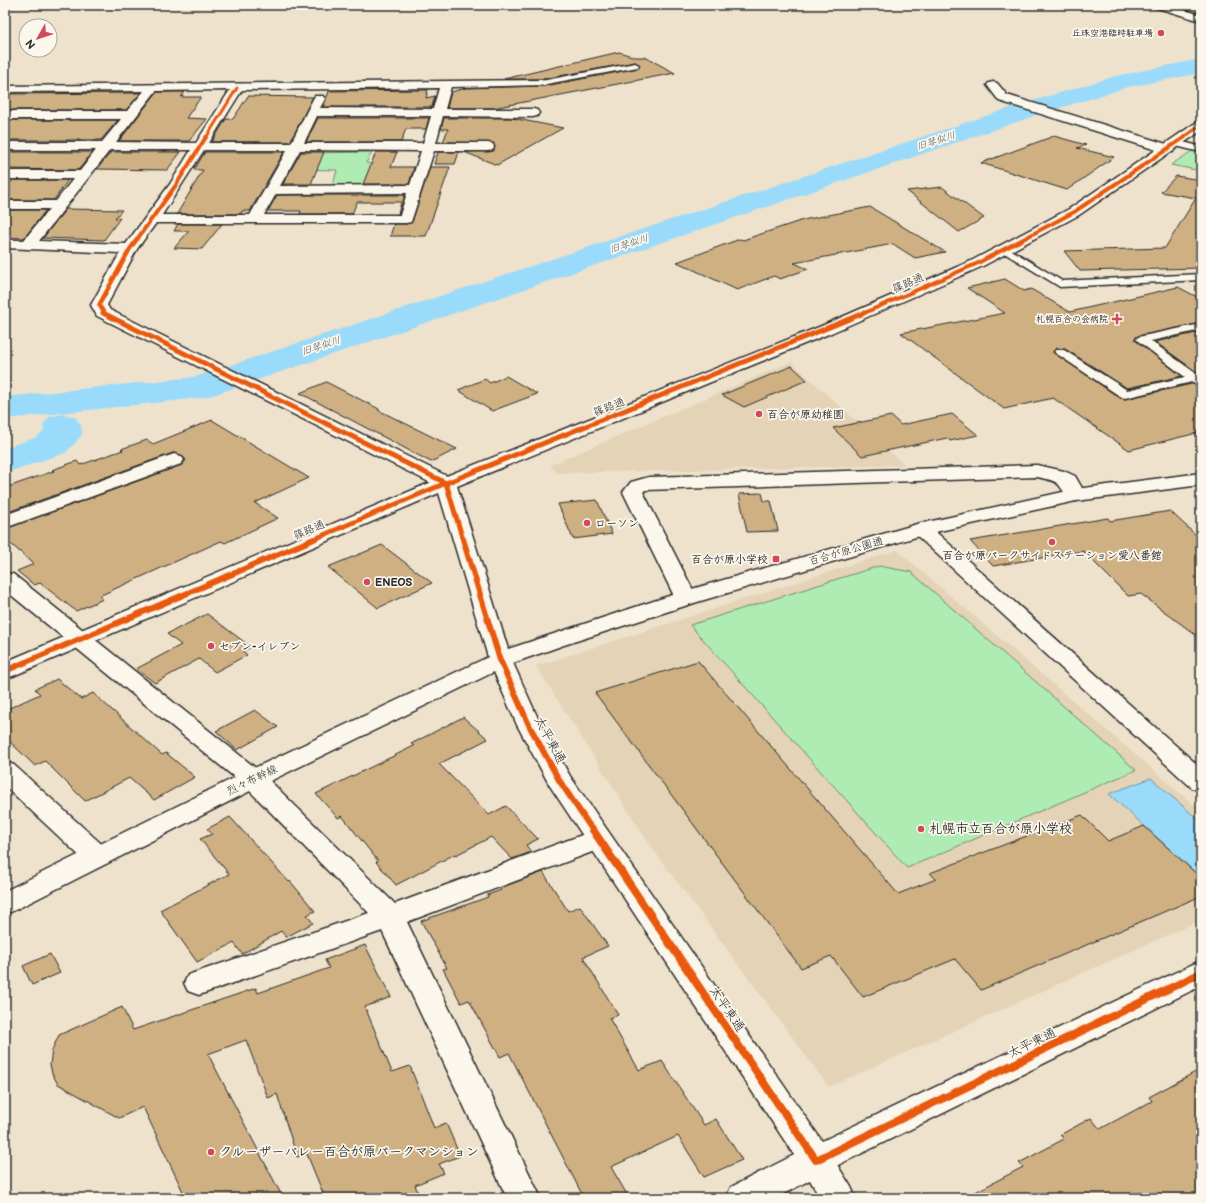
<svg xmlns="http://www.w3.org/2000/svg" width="1206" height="1203" font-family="'Balsamiq Sans','Klee One',sans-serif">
	<rect width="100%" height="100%" fill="#eee2cc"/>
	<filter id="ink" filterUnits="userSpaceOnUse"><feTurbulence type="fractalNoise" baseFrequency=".025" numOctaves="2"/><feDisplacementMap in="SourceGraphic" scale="8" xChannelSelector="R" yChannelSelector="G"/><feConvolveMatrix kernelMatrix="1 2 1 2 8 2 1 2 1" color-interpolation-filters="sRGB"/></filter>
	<g filter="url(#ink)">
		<g fill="#e4d3b6">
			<path d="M791,362L905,465L557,473L550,465Z"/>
			<path d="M897,550L1201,811V920L829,1087L652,848L536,666Z"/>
		</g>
		<g fill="#afecb3" stroke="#6d8c6f">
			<path d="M1201,145V171L1171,165Z"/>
			<path d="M372,152L366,163L371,164L365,188H332L337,170L294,169L301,153Z"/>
			<path d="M879,566L911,572L1136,770L907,868L690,625Z"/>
		</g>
		<path fill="#9adafb" stroke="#6e94a8" d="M1151,778L1201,822V878L1109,794Z"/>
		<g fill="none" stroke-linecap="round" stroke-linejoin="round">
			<g fill="#9adafb" fill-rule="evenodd">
				<path d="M1201,59V73L1128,87L1037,115L213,395L200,398L5,419V397L195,377L1019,105L1116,76Z"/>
				<path d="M62,414L75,417L81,425L82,434L76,442L65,453L5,473V448L37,437L44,431L43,425L49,417Z"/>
			</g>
		</g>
		<g fill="#ceb082" stroke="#2b2b2b">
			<path d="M619,52L635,57H645L675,73L493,108H447L451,92L466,88L545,86L639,68L640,65L635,62L543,79H504Z"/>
			<path d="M428,90L426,98L435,96L432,107H323L326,100L325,97H327L329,91Z"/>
			<path d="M157,92H185L181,97H201L186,118L207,119L189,141H119Z"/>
			<path d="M141,93L126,110H5V94Z"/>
			<path d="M248,96L313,97L290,142H212L226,119H233Z"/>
			<path d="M318,118H429L426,129H406L401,142H306Z"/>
			<path d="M444,118H512L563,128L497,165L464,152L493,151L495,147L493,143L443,142L448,129H441Z"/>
			<path d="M5,120H118L101,140H5Z"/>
			<path d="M1054,136L1086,145L1077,148L1114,157L1067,190L981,163Z"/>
			<path d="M5,152H93L79,169L76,170L5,169Z"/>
			<path d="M111,152H181L167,170L97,169Z"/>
			<path d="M205,152H284L250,211H242L241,214H177L203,170H194Z"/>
			<path d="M301,152H324L311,184H283Z"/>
			<path d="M376,152H397L391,167H414L409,184H363Z"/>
			<path d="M438,152H459L455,164H434Z"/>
			<path d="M430,167H450L426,236H390L394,224H406L412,222Z"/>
			<path d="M1176,176L1201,180V268L1080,271L1064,251L1165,248L1196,198L1161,192Z"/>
			<path d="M13,180H68L54,200H5V189Z"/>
			<path d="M942,187L984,218L959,232L907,191Z"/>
			<path d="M277,195H405L399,214H398L401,202H357L352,214H300L301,211H268Z"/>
			<path d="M870,207L945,252L915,258L893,244L794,263L808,269L780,279L774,276L737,290L677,262L740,239L743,240L803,220Z"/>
			<path d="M66,209L122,210L115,218H120L104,240L43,238Z"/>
			<path d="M5,210H46L24,238L5,237Z"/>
			<path d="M178,224H222L202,249L174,248L189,231H174Z"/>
			<path d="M1005,279L1024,291L1031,289L1070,312L1178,287L1201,299V323L1138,336L1134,339L1182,376L1127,388L1065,349L1056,348L1053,352L1120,398L1125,399L1192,384L1201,387V432L1129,450L1053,398L1004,409L901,333L1005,313L967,288Z"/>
			<path d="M1201,332V375L1155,342Z"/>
			<path d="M792,366L807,380L744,407L722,395Z"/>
			<path d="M506,376L537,394L492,411L458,390L485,379L490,383Z"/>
			<path d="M326,382L379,409L378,410L457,449L431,462L300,393Z"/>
			<path d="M952,414L978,435L950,441L947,438L862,456L833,428L891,416L901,425Z"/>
			<path d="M212,420L309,478L255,503L278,518L225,543L221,541L99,596L103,599L76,611L40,583L34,585L17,571L34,564L5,539V529L182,465L186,460L181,455L173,453L5,513V488L54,471L52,470L77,461L80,465L123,450L121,449L147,440L153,444Z"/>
			<path d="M762,493L764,501H771L778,531L747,532L739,494Z"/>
			<path d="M597,500L612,534L573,539L558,504Z"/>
			<path d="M1170,511L1201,540V639L1141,594L1128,596L1083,551L993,566L970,541L1108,518L1110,521Z"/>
			<path d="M382,545L432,583L378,608L328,567Z"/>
			<path d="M207,614L251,647L243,651L247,655L215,672L199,659L155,683L136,669L181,645L167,634Z"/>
			<path d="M698,661L898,894L936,879L930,873L1082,815L1108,841L1144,826L1201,878V896L981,990L955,959L863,997L831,956L801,968L595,693Z"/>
			<path d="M57,679L81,699L93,693L162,755L166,753L195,777L154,800L129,778L85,801L45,761L35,766L5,737V710L40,694L35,689Z"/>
			<path d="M255,710L278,727L237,750L216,731Z"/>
			<path d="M463,717L488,739L439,764L489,815L506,806L538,839L526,845L531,852L512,859L491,837L456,855L455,854L396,885L376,862L378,861L342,816L338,818L316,794L414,746L411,744Z"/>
			<path d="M230,817L289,882L290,881L315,911L307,915L313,923L286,937L281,931L242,954L234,943L197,962L160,910L229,874L200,839L212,834L207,829Z"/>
			<path d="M543,872L568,911L580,906L608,946L583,957L618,1015L609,1018L639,1070L662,1061L704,1125L716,1119L742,1160L704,1177L678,1136L611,1167L629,1198H584L509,1053L500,1057L469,1000L461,1003L443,969L447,968L421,921L488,897L487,895L501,890L500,888Z"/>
			<path d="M365,945L391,997L365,1007L392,1072L410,1066L434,1128L446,1123L460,1156L439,1164L444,1173L415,1185L420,1198H325L307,1154L297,1157L277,1094L268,1098L246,1040L208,1054L283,1198H186L143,1107L119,1118L58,1084L52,1074L50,1064L52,1050L59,1035L122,1007L133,1030L256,988L258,993L329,968L325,960Z"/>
			<path d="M50,954L60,973L32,985L23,966Z"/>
			<path d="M1201,1069V1198H964L1023,1167L1019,1163L1064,1139L1060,1135L1091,1118L1100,1129L1152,1101L1149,1097Z"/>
		</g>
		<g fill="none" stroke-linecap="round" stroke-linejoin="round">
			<g stroke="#2b2b2b" stroke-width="3">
				<g id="service">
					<path d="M635,63L639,65L638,67L541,85L537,83L541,81Z"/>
					<path d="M1175,140L1199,146L1200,148L1196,151L1172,145L1171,143L1172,141Z"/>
					<path d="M1005,246L1062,281L1201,274V280L1060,287L1001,251L1000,249L1001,247Z"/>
					<path d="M1201,324V330L1151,341L1201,377L1200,386L1192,382L1125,398L1121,397L1054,352L1056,350H1064L1127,390L1185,377L1138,341L1136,339L1138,337Z"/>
				</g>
			</g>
			<g stroke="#2b2b2b" stroke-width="3">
				<g id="minor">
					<path d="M541,80L545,81L547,83L545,85L451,87L445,109H533L537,110L539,113L537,116L533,117L443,116L436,143H488L493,144L494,147L493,150L488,151H434L411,222L406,223H156L137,249L107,305L110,310L453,479L456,483L453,487L446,489L439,487L97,316L91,305L120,253L5,248V240H24L49,209H5V201H56L73,179H5V171H80L96,150H5V142H102L121,119H5V111H127L144,91L5,92V86ZM439,88L433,109L320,108L325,99L323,96H315L313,99L291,143H209L242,90ZM230,90L196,143L116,142L156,91ZM317,116H431L423,143H304ZM110,150H191L170,184L126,244L39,241ZM204,150H287L250,215H162ZM300,150L421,151L410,185L280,186ZM407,193L400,215H264L276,194Z"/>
					<path d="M993,82L997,83L1007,95L1173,146L1174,149L1173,152H1163L999,101L987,85L989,83Z"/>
					<path d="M174,454L181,456L184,460L181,464L5,528V515Z"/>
					<path d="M1037,465L1064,471L1075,476L1086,495L1083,499L1076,501L1069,499C1056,481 1061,482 1037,477L645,490L643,492L697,598L694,603L686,605L678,603L675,598L623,492L631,482L649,477Z"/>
					<path d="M921,523L928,525L1201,768V791L1192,788L914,533L911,529L914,525Z"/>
					<path d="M5,573L13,574L262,773L395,904L590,832L599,829L608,832L612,839L608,846L407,922L541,1198H507L382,931L199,995L188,991L184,983L188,975L369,913L244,785L5,590Z"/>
					<path d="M5,762L14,765L107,849L111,856L107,863L97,866L87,863L5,786Z"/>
					<path d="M816,1145L828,1150L851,1187L856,1198H820L810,1180L776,1198H726L731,1187L804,1150Z"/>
				</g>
			</g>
			<g stroke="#2b2b2b" stroke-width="3">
				<g id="tertiary">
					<path d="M1153,5H1168L1201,15V21L1154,7Z"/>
					<path d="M1201,121V131L1079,215L981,267L831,333L457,486L508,649L678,593L914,525L1076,489L1201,473V485L1076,501L926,534L694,603L564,645L513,663L541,725L570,776L822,1141L1191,965L1201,961V986L828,1170L816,1175L804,1170L550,786L517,725L494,672L262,785L15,910L5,914V891L244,773L488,657L439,493L13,676L5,678V662L439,479L819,327L971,261L1069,209L1197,122Z"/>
				</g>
			</g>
			<use href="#service" fill="#fbf7ec" fill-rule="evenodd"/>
			<use href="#minor" fill="#fbf7ec" fill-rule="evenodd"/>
			<use href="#tertiary" fill="#fbf7ec" fill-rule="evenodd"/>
			<g stroke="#fbf7ec" stroke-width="4.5">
				<g id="cycleway-far4">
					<path d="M206,138L237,88"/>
					<path d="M1183,138L1201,125"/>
				</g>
			</g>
			<g stroke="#fbf7ec" stroke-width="5.5">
				<g id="cycleway-far3">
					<path d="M105,314L99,305L130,249L176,185L206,137"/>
					<path d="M862,314L976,264L1074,212L1185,137"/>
				</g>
			</g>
			<g stroke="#fbf7ec" stroke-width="7">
				<g id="cycleway-far2">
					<path d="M103,313L446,483L463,540"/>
					<path d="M312,540L446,483L864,313"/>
				</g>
			</g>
			<g stroke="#fbf7ec" stroke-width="9">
				<g id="cycleway-far1">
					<path d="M463,539L500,660L529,725L559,780L593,831"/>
					<path d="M5,671L314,539"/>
				</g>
			</g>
			<g stroke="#fbf7ec" stroke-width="10">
				<path id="cycleway" d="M593,830L816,1160L1201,973"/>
			</g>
			<use href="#cycleway-far4" stroke="#e8590c" stroke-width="3"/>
			<use href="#cycleway-far3" stroke="#e8590c" stroke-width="4"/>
			<use href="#cycleway-far2" stroke="#e8590c" stroke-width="5"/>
			<use href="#cycleway-far1" stroke="#e8590c" stroke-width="6"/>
			<use href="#cycleway" stroke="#e8590c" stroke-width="8"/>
		</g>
	</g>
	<g fill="#d1495b" stroke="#fbf7ec" stroke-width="1.5">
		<circle cx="1161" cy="33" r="4"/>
		<path d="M1115 313h4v4h4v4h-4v4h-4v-4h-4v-4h4z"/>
		<circle cx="759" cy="414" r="4"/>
		<circle cx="587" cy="523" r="4"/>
		<circle cx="1052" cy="542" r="4"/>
		<rect x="772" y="555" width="8" height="8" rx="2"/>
		<circle cx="367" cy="582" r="4"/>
		<circle cx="211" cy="646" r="4"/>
		<circle cx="921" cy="829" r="4"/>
		<circle cx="211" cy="1152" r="4"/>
	</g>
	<g text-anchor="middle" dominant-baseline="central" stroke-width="3.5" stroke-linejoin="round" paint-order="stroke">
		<g font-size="9" font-weight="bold" fill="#2b2b2b" stroke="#fbf7ec" text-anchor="end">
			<text x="1153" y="33">丘珠空港臨時駐車場</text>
			<text x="1108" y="319">札幌百合の会病院</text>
		</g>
		<g font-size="10" font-style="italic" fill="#47575f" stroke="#fbf7ec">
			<text transform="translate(936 141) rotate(-18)">旧琴似川</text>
			<text transform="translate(629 244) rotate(-18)">旧琴似川</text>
			<text transform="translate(321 346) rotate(-18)">旧琴似川</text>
		</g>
		<g font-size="11" fill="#2b2b2b" stroke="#fbf7ec">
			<text transform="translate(908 283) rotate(-24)">篠路通</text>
			<text transform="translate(609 407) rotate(-22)">篠路通</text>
			<text transform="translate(309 530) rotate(-23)">篠路通</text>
			<text transform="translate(846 551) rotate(-16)">百合が原公園通</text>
			<text transform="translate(252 780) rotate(-26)">烈々布幹線</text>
		</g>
		<g font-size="11" font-weight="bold" fill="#2b2b2b" stroke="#fbf7ec" text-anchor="start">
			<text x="767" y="414">百合が原幼稚園</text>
			<text x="595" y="523">ローソン</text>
			<text x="1052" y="555" text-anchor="middle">百合が原パークサイドステーション愛八番館</text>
			<text x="768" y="559" text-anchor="end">百合が原小学校</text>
			<text x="375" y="582">ENEOS</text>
			<text x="219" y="646">セブン-イレブン</text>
		</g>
		<g font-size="13" fill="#2b2b2b" stroke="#fbf7ec">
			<text transform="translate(550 740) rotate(62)">太平東通</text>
			<text transform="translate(727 1009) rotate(56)">太平東通</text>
			<text transform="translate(1032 1043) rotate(-26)">太平東通</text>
		</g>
		<g font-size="13" font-weight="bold" fill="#2b2b2b" stroke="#fbf7ec" text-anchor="start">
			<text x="929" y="829">札幌市立百合が原小学校</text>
			<text x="219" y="1152">クルーザーバレー百合が原パークマンション</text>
		</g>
	</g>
	<rect width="1206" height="1203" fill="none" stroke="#fbf7ec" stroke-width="20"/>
	<rect x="10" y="10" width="1186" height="1183" fill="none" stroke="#2b2b2b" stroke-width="1.5" filter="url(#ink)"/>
	<g transform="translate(38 38) rotate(231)"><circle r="19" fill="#fbf7ec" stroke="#a8a59f"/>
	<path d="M0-3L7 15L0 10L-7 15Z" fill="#d1495b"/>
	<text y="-6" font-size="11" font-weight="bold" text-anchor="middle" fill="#2b2b2b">N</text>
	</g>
</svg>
